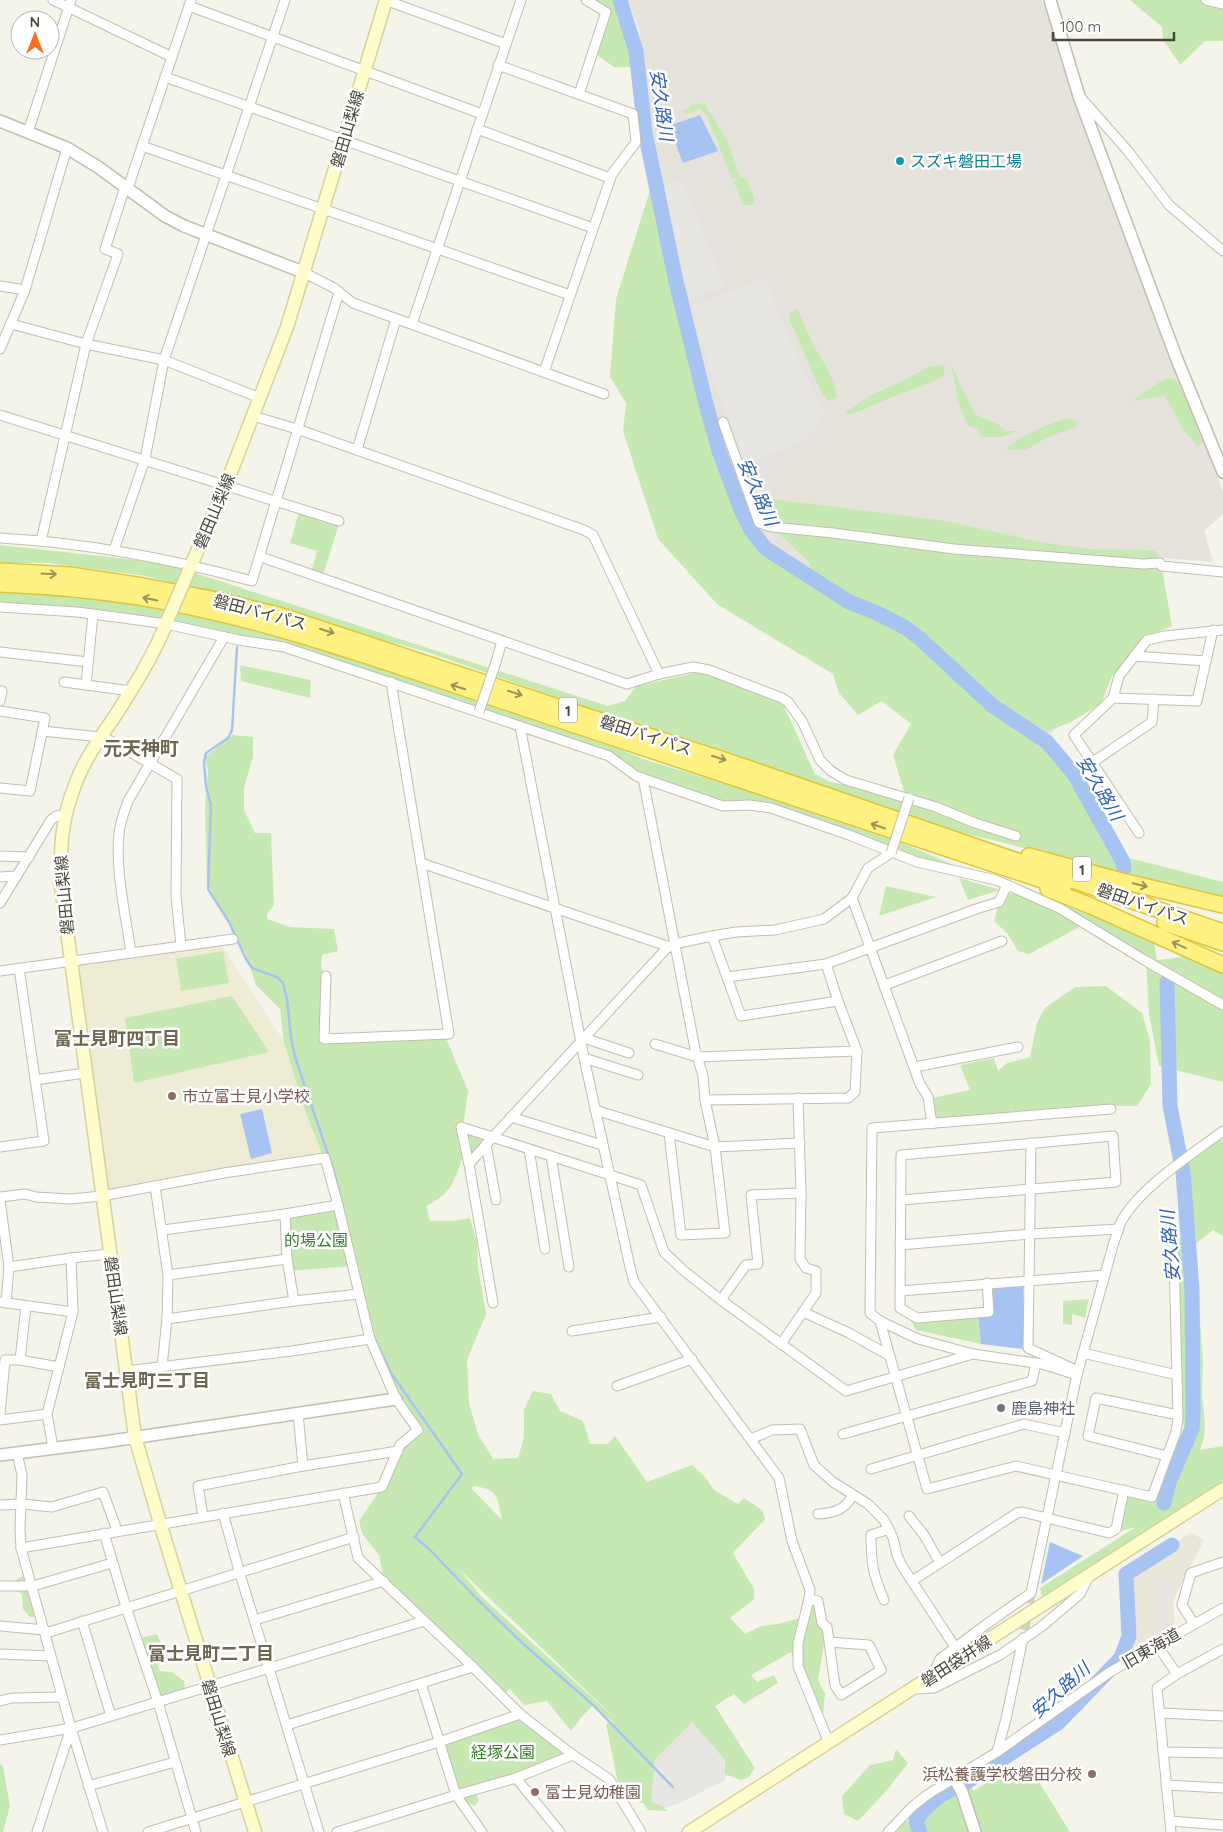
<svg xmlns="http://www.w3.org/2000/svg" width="1223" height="1832" font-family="Quicksand,'Noto Sans JP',sans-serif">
	<rect width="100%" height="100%" fill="#f5f4ea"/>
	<path fill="#e9e7d8" d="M1190,1532L1204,1540L1173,1600L1175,1628L1133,1651V1579Z"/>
	<path fill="#e5e3dc" d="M628,0H1042L1113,205L1223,492V514L1204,531L1213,562L1152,557L1120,647L1101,691L1038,744L875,630L766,550L720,487L651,122L639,29Z"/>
	<path fill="#eeecd4" d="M219,941L284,1042L304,1108L322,1153L102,1196L70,961Z"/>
	<g fill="#c6e9b3" fill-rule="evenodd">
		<path d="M595,0H624L635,33L644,55L632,67H614L594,53L606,12Z"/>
		<path d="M1130,0H1223V41H1205L1180,65L1163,39L1162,27Z"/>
		<path d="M704,103L728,142L739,176L747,180L754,197V205H743L734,182L738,177L732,179L707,116L700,109L689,113L682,112L692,105Z"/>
		<path d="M650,190L678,312L737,512L771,552L836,595L901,629L922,645L942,668L971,690L1003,721L1036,740L1068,768L1093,809L1114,854L1223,882V900C1176,889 1129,877 1082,864C1026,849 971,832 914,825L907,803L902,818L424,651L146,576L48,563H0V545L164,563L608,706L625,701L636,686L700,672L782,702L815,774L830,782L873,789L907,801L893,755L911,724L882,701L858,715L839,693L833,674L718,605L658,539L623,431L626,403L610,377L616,299Z"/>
		<path d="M797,309C804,322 809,337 816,350C825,365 835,379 837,397L828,401L821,392L789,318L790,312Z"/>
		<path d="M945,364L944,376C924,387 905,392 885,400C873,405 861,411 848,415L845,413L869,396L902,381L928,367Z"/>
		<path d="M951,365L976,415L995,422L1006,431H1018L1002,437H981L978,429L968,426L959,404Z"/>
		<path d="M1169,378L1176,380L1187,401L1202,442L1200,445L1197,446L1181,426L1165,396L1132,401L1161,381Z"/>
		<path d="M1069,418L1077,422V427L1046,438L1026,450H1007L1009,445C1028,433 1047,424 1069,418Z"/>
		<path d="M765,498L946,521L1040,542L1089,549L1154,550L1160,558L1172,626L1147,637L1112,676L1101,704L1071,722L1046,732L1036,725L1045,721L1034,725L975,684L915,627L851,598L813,574L808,561L772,527L979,550L765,521L751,508L755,501Z"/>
		<path d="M299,512L339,524L323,575L311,572L317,551L290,543Z"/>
		<path d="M0,589L155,600L511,704L643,759L758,794L895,840L982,877L882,849L795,816L712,802L643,778L623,759L314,656L85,613L0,612Z"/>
		<path d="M240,665L311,680L310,698L241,681Z"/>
		<path d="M233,735L253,737V757L244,788V810L255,833H271L274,905L267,914V919L290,927L334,929L338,951L322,955L321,968L326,976L324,1039L446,1038L468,1091L463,1128L492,1138L468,1160L465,1149C457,1175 453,1194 426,1206L430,1221H452L470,1218L477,1243L478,1267L486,1314L467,1360L469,1403L478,1434L493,1459L518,1458L524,1437V1410L533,1391L551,1394L560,1411L583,1421L590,1444H608L615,1436L647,1482L692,1465L705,1477L714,1490L738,1504L744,1498L762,1510L765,1519L733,1553L754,1589V1599L730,1618L745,1634L761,1626L777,1624L805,1617L809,1599L827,1627L818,1680L825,1694L822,1726L791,1652L751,1675L757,1682L774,1675L778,1683L744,1704L734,1694L715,1706L755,1768L749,1777L741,1780L727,1775L664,1808L668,1811L648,1810L643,1803L629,1799L618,1783L606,1724L613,1722L593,1705L581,1718L571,1731L547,1701L524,1705L510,1689L502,1695L384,1581L379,1555L362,1533L359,1521L382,1487L400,1446L417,1430L370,1339L352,1266L289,1271L285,1214L341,1202L304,1108L284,1042L280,1009L256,985L246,955L207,883L205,808L208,771L205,757ZM473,1486C499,1489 497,1497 502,1520L472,1489ZM459,1569L618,1721L482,1597Z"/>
		<path d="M959,878L1000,890L968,900Z"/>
		<path d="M886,886L936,897L879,916Z"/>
		<path d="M1009,893C1059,900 1108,921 1154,942L1157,960L1184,957L1223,967V1082L1159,1066L1149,1014L1146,961L1155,960L1085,924L1029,954L1018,951L1007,933L994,921L999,902Z"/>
		<path d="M223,951L229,983L181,991L176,959Z"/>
		<path d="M1106,986L1142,1013L1150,1040L1151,1084L1137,1106H1105L1016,1115L1009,1106L1015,1115L931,1121L932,1098L970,1090L960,1065L994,1058L998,1071L1007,1063L1030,1057L1037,1023L1045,1008L1075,987Z"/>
		<path d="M232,996L269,1052L134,1083L125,1018Z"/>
		<path d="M1216,1136L1223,1141V1236L1213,1230L1194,1245L1203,1359L1202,1394L1205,1424L1204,1438L1200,1450L1223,1446V1480L1139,1543L1052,1599L1042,1595L1040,1588L1136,1527L1118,1532L1124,1490L1154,1503L1159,1494L1184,1427L1177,1393L1174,1255L1192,1208L1184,1197L1187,1158Z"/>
		<path d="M1089,1299L1085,1318L1072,1314V1325L1063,1324V1301Z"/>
		<path d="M978,1313L981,1344L916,1330L911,1321Z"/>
		<path d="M23,1576C35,1586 33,1603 34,1617H30L23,1609L22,1594L14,1589V1581Z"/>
		<path d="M157,1634L162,1646L166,1652L156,1658L160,1671L172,1672L184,1681L185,1690L157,1700L137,1639Z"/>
		<path d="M520,1719L565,1754L474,1790L479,1800L475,1806L468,1803L466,1804L458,1791L439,1742L496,1723Z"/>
		<path d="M896,1749L908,1763L887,1790L858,1821L844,1814L842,1796L870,1765L893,1760Z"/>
		<path d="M0,1763L3,1767L10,1806L3,1832H0Z"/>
		<path d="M1029,1766L1070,1832H920V1815L946,1793L972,1787L973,1791L1001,1774Z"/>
		<path d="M903,1816L916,1832H888Z"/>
	</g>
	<g fill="#e7e6e2">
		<path d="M682,180L726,287L690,299L663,185Z"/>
		<path d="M766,278L779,315L824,415L807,439L747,465L710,372L692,305Z"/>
		<path d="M1159,1577H1171L1168,1630L1156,1629Z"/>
		<path d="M692,1722L725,1760V1780L678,1804L664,1808L651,1801L655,1759Z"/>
	</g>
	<g fill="#a7c3f2">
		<path d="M700,115L718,151L683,163L669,126Z"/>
		<path d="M262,1109L272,1153L251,1159L240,1114Z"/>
		<path d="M1020,1284L1023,1286V1349L981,1344L978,1314L991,1313V1290L994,1286Z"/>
		<path d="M1050,1542L1083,1556L1041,1584Z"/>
	</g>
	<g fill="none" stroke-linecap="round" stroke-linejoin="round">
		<g stroke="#a7c3f2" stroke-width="2.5">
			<path d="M237,647L232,730L228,738L206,753L204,762L206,787L211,805L208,889L229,922L246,959L252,968L277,977L283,983L287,999L291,1038L295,1057L333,1169L339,1191"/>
			<path d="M358,1272L361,1283"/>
			<path d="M373,1335L391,1373L462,1474L415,1537L430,1550L477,1599L520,1641L593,1705L673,1787"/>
		</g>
		<g stroke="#a7c3f2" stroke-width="15">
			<path d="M620,0L636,51L645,132L675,277L705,400L719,451L741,510L751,530L765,548L849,602L877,613L906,628L919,638L993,706L1047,742L1074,774L1123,862L1124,868"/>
			<path d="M1164,1503L1169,1482L1192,1429L1193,1414L1192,1289L1183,1172L1170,1106L1167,982"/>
			<path d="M920,1832L916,1821L923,1811L941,1795L965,1783L1058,1723L1121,1658L1129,1636L1126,1574L1172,1545"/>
		</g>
		<path stroke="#d3d1c6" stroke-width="9" stroke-dasharray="9 4.5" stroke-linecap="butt" d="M1025,1630L1031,1593"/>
		<g stroke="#c1bead" stroke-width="11">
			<g id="minor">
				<path d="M53,0L172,57"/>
				<path d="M385,0L506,44"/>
				<path d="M1206,0L1223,4"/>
				<path d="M189,6L482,114"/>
				<path d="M498,65L633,114L636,142L612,174L544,372"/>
				<path d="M165,77L593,228"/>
				<path d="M579,94L606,12L586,0"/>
				<path d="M1082,99L1128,151L1169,205L1223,251"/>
				<path d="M477,129L610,178"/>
				<path d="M28,132L71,0"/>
				<path d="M142,146L570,295"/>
				<path d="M128,188L191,0"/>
				<path d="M303,272L334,288L353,303L604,394"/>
				<path d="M0,286L25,290L0,349"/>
				<path d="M25,290L67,148"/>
				<path d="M11,324L86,344L164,360L260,398"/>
				<path d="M412,324L521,0"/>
				<path d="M0,415L339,521"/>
				<path d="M253,416L297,429L584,530L593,535L659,674"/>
				<path d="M723,422L759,523L772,527L833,533L954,549L1143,564L1160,563L1162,566L1223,572"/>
				<path d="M357,450L396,319"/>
				<path d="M0,538C86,543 169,558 252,581L339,292"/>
				<path d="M41,541L86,344L118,254L105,249L125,187"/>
				<path d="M114,550L145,459L164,360L285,0"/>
				<path d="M261,557L627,684L659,674L693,667L709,670L782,698L788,702L802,721L820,760L831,771L846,780L936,807L975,823L1016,836"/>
				<path d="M0,607L77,612L123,618L166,624L239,640L284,647L609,756L636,776L723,806L749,805L771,808L849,835L917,862L996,880L1059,908L1146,961L1223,1005"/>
				<path d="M0,652L88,662"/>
				<path d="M1134,656L1206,661"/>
				<path d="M496,662L502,641"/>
				<path d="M64,682L131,691"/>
				<path d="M86,685L93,614"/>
				<path d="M0,691H2L0,701"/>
				<path d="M1113,698L1197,701L1213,630"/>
				<path d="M0,711L45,718L30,791L0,788"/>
				<path d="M520,726L584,1058L630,1267L634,1282L779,1478L792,1541L810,1590L809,1599L798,1643V1666L829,1743"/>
				<path d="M42,731L101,737L111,741L177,779L176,896L181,946"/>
				<path d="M1093,762L1152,722L1154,699"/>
				<path d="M643,778L695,1049L703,1076L705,1100L715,1147L725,1233L681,1235L669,1133"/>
				<path d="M1139,833L1074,735L1113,698L1119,676L1147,640L1165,636L1223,630"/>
				<path d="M0,856L29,857"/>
				<path d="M421,863L670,947"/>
				<path d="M0,877L17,876"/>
				<path d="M852,898L920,1084L928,1097L932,1124"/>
				<path d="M0,903L51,820L56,816L65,815"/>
				<path d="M712,936L741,1016L838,1001L826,964"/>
				<path d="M131,953C126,916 115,871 119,834C120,822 124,812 128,801L224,637"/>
				<path d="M0,971L233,939"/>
				<path d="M326,976L324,1039L449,1034L391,682"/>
				<path d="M727,977L826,964L976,909L999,902L1007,885"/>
				<path d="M885,985L1002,941"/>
				<path d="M584,1038L629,1053"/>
				<path d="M655,1044L697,1057L857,1051L838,1001"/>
				<path d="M584,1058L638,1075"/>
				<path d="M915,1067L1018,1047"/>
				<path d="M35,1080L85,1073"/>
				<path d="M705,1100L848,1098L855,1092L857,1051"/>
				<path d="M1111,1109L872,1128L870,1313L880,1321L927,1489L1016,1466L1152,1497L1176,1432L1178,1419L1174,1255"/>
				<path d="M595,1110L715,1147L800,1143"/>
				<path d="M511,1117L602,1145"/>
				<path d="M1031,1143L1028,1348L1078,1371"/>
				<path d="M486,1144L496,1200"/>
				<path d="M0,1147L44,1141L19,968"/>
				<path d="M529,1149L545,1249"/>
				<path d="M551,1156L569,1267"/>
				<path d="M469,1164L461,1127L641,1185L664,1252L684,1271L721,1300L846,1391L973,1354"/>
				<path d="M155,1186L168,1275L167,1319L162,1367"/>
				<path d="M0,1197L25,1194L36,1197L70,1199L102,1196L224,1173L325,1158L338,1205L370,1339L396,1399L418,1430L400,1445L382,1487L21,1548"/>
				<path d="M0,1200L9,1267L6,1303"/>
				<path d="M901,1200L1116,1182L1113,1136L901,1155L900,1308L917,1318L989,1312L987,1283"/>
				<path d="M285,1214L287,1259L294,1301"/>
				<path d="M163,1230L285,1214L338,1205"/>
				<path d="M900,1245L1031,1234L1119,1229"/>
				<path d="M9,1267L71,1258"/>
				<path d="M168,1275L287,1259"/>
				<path d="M900,1291L1105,1275"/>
				<path d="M721,1300L746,1265L758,1264L751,1195L801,1193"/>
				<path d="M0,1302L73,1312"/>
				<path d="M493,1303L469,1164L492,1138L666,949L674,944L712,936L736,932L775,930L824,919L852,898L868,868L891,853"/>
				<path d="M26,1306L20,1360L59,1367"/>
				<path d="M803,1312L849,1333L890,1356"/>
				<path d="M167,1319L294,1301L359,1294"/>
				<path d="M880,1321L918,1339L973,1354L1042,1364L1074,1374"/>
				<path d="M572,1331L661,1317"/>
				<path d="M781,1344L816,1293V1271L806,1268L800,1259L801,1193L798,1098"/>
				<path d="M1083,1353L1177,1375"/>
				<path d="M126,1371L292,1351L370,1339"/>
				<path d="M617,1386L692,1359"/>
				<path d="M298,1413L303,1466L398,1451"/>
				<path d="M0,1414L5,1360H20"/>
				<path d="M0,1420L47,1414"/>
				<path d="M843,1434L1032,1381L1036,1363"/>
				<path d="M751,1439L772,1430L800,1429L814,1465L833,1482L868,1504L884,1520L893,1538L897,1555L902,1566L955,1647"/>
				<path d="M53,1448L47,1414L73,1312L71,1258L110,1254"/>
				<path d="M17,1453L22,1475L20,1529L21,1548L71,1728L103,1832"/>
				<path d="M1167,1456L1088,1436L1096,1398L1178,1415"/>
				<path d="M871,1469L1024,1424L1065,1433"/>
				<path d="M343,1493L358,1558L473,1667L520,1714L573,1755L609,1779L641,1832"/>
				<path d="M0,1505L22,1504L52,1507L103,1492L117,1530"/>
				<path d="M223,1513L240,1574L319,1832"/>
				<path d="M818,1514C834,1513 845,1510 853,1495"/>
				<path d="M203,1516L198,1486L303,1466"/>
				<path d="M909,1516L924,1535L940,1563"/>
				<path d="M104,1533L126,1607L158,1702L196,1832"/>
				<path d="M912,1581L1017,1513L1022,1512L1109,1533L1116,1529L1124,1490"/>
				<path d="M0,1586H33L112,1563"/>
				<path d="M809,1599L818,1601L822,1623L827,1627L835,1685L841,1695L881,1670L869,1645L829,1642"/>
				<path d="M884,1600C873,1574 871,1564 871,1535L889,1529"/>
				<path d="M255,1620L384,1581"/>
				<path d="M82,1621L111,1716"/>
				<path d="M1194,1624L1182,1605L1191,1573L1223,1562"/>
				<path d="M0,1626L45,1630"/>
				<path d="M46,1633L354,1537"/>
				<path d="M1157,1645L1177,1674"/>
				<path d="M0,1654L50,1656"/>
				<path d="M932,1677L940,1659L988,1623L1031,1593L1077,1375L1114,1242C1117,1235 1118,1227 1122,1220C1142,1186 1191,1155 1223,1131"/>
				<path d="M421,1683L456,1795L482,1832"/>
				<path d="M914,1689L934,1688L1000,1655L1041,1627L1080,1594L1089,1576"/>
				<path d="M0,1701L12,1698L62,1697"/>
				<path d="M1160,1713L1223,1716"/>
				<path d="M287,1725L473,1667"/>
				<path d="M0,1740L72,1728L424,1621"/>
				<path d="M997,1752L1006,1719L1023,1638"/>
				<path d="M1163,1752L1223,1753"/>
				<path d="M516,1778L560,1832"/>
				<path d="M1166,1785L1223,1788"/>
				<path d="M88,1786L175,1762"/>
				<path d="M1170,1821L1223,1825"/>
				<path d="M37,1832L71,1728"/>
				<path d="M148,1832L439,1742L520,1714"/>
				<path d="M337,1832L456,1795L516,1778L573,1755"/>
				<path d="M888,1832L912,1807L927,1795L997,1752L1110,1672L1223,1608"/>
				<path d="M1171,1832L1157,1688L1177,1674L1223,1649"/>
			</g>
		</g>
		<g stroke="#c1bead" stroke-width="14">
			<g id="tertiary">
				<path d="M1050,0L1079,96L1176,357L1223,472"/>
				<path d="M0,121L67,148L98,167L165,216L184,226L303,272"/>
				<path d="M0,1455L104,1442L396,1399"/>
				<path d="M954,1778L962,1792L975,1832"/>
			</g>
		</g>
		<g stroke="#d5d29a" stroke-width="15">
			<g id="secondary">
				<path d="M189,570L226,485L287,327L386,0"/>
				<path d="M168,619C155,653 135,685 115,716C100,738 84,760 75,785C61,821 60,849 61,886L135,1437L160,1523L255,1832"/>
				<path d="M689,1832L1223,1489"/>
			</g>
		</g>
		<g stroke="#dfc53a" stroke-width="18">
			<g id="trunk">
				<path d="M0,571L70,575L143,586L217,600L282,616L558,707L727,761L1223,932"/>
				<path d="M0,584C46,586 93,590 139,597C269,618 399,667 524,708C704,767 883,829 1063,887"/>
				<path d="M1029,856L1118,880L1223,905"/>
				<path d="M1048,889L1091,906L1223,965"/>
				<path d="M1165,923L1223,943"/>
			</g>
		</g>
		<use href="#minor" stroke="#fff" stroke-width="9"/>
		<use href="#tertiary" stroke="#fff" stroke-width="11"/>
		<use href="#secondary" stroke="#fffdcb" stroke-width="12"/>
		<use href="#trunk" stroke="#fff283" stroke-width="15"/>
		<g stroke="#c1bead" stroke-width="11" stroke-linecap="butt">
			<g id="minor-bridge">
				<path d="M479,712L496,662"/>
				<path d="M891,853L909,798"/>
			</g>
		</g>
		<g stroke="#d5d29a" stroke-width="15" stroke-linecap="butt">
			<path id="secondary-bridge" d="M168,619L189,570"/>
		</g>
		<use href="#minor-bridge" stroke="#fff" stroke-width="9"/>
		<use href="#secondary-bridge" stroke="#fffdcb" stroke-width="12"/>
	</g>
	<defs><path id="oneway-shaft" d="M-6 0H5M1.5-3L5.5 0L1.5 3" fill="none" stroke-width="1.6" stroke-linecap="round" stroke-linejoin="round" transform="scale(1.25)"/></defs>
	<g stroke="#9b935a">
		<use href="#oneway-shaft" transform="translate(49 574) rotate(3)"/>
		<use href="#oneway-shaft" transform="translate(150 599) rotate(-168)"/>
		<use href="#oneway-shaft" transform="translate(327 631) rotate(18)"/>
		<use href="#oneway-shaft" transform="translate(458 687) rotate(-162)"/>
		<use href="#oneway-shaft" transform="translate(515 693) rotate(18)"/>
		<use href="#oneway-shaft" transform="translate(719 758) rotate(18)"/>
		<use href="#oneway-shaft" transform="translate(878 826) rotate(-161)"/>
		<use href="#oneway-shaft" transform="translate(1140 885) rotate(13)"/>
		<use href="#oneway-shaft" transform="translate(1179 945) rotate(-156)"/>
	</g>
	<circle fill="#0f9aa8" stroke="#fff" stroke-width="2" cx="900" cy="161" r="5"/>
	<g fill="#8d6e63" stroke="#fff" stroke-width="2">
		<circle cx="172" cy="1096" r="5"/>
		<circle cx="1092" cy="1774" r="5"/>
		<circle cx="535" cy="1792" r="5"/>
	</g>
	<circle fill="#6b7280" stroke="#fff" stroke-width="2" cx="1001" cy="1408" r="5"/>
	<g text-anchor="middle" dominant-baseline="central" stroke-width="5" stroke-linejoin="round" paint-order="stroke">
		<g fill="#fff" stroke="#807e74" stroke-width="1">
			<rect x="559" y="697.5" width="18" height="25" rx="4"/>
			<rect x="1073" y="856.5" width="18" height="25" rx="4"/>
		</g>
		<g font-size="15" font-weight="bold" fill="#4a4638">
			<text x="568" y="710">1</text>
			<text x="1082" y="869">1</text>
		</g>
		<g font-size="16" fill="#4a4638" stroke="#fff">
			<text transform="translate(347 129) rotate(-74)">磐田山梨線</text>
			<text transform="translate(214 511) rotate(-67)">磐田山梨線</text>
			<text transform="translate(260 612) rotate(15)">磐田バイパス</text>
			<text transform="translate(646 735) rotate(18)">磐田バイパス</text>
			<text transform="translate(64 895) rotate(-95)">磐田山梨線</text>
			<text transform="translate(1143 904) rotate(19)">磐田バイパス</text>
			<text transform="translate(116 1296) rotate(82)">磐田山梨線</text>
			<text transform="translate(1151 1648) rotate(-30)">旧東海道</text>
			<text transform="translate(956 1661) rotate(-33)">磐田袋井線</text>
			<text transform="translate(219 1718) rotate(73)">磐田山梨線</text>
		</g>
		<g font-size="16" fill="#0d838f" stroke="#fff" text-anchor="start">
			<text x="910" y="161">スズキ磐田工場</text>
		</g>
		<g font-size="16" fill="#785e54" stroke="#fff" text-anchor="start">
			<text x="182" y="1096">市立富士見小学校</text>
			<text x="1082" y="1774" text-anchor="end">浜松養護学校磐田分校</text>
			<text x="545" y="1792">富士見幼稚園</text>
		</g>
		<g font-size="16" fill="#387d2a" stroke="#fff">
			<text x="316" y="1240">的場公園</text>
			<text x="503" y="1752">経塚公園</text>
		</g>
		<g font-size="16" fill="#5b616d" stroke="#fff" text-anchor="start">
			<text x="1011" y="1408">鹿島神社</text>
		</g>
		<g font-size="18" font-style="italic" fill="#2f61b8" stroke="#fff">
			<text transform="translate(662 105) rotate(82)">安久路川</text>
			<text transform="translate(758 492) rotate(66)">安久路川</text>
			<text transform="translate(1100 788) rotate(59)">安久路川</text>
			<text transform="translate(1170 1246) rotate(-95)">安久路川</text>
			<text transform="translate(1060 1690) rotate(-42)">安久路川</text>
		</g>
		<g font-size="18" font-weight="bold" fill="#6d674f" stroke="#fff">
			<text x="117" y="1038">富士見町四丁目</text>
			<text x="147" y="1380">富士見町三丁目</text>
			<text x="211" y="1653">富士見町二丁目</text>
		</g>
		<g font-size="19" font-weight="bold" fill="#6d674f" stroke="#fff">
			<text x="141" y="748">元天神町</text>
		</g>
	</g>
	<g transform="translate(35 35)"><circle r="24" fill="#ffffff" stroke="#b7b5af"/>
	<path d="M0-4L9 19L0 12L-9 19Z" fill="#fc6c1b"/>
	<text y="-8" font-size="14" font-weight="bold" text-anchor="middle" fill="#4a4638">N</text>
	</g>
	<path d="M1053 32v8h121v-8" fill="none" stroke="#4a4638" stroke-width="2.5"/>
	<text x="1060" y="32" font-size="15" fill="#4a4638" stroke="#ffffff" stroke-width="4" paint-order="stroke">100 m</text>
</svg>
